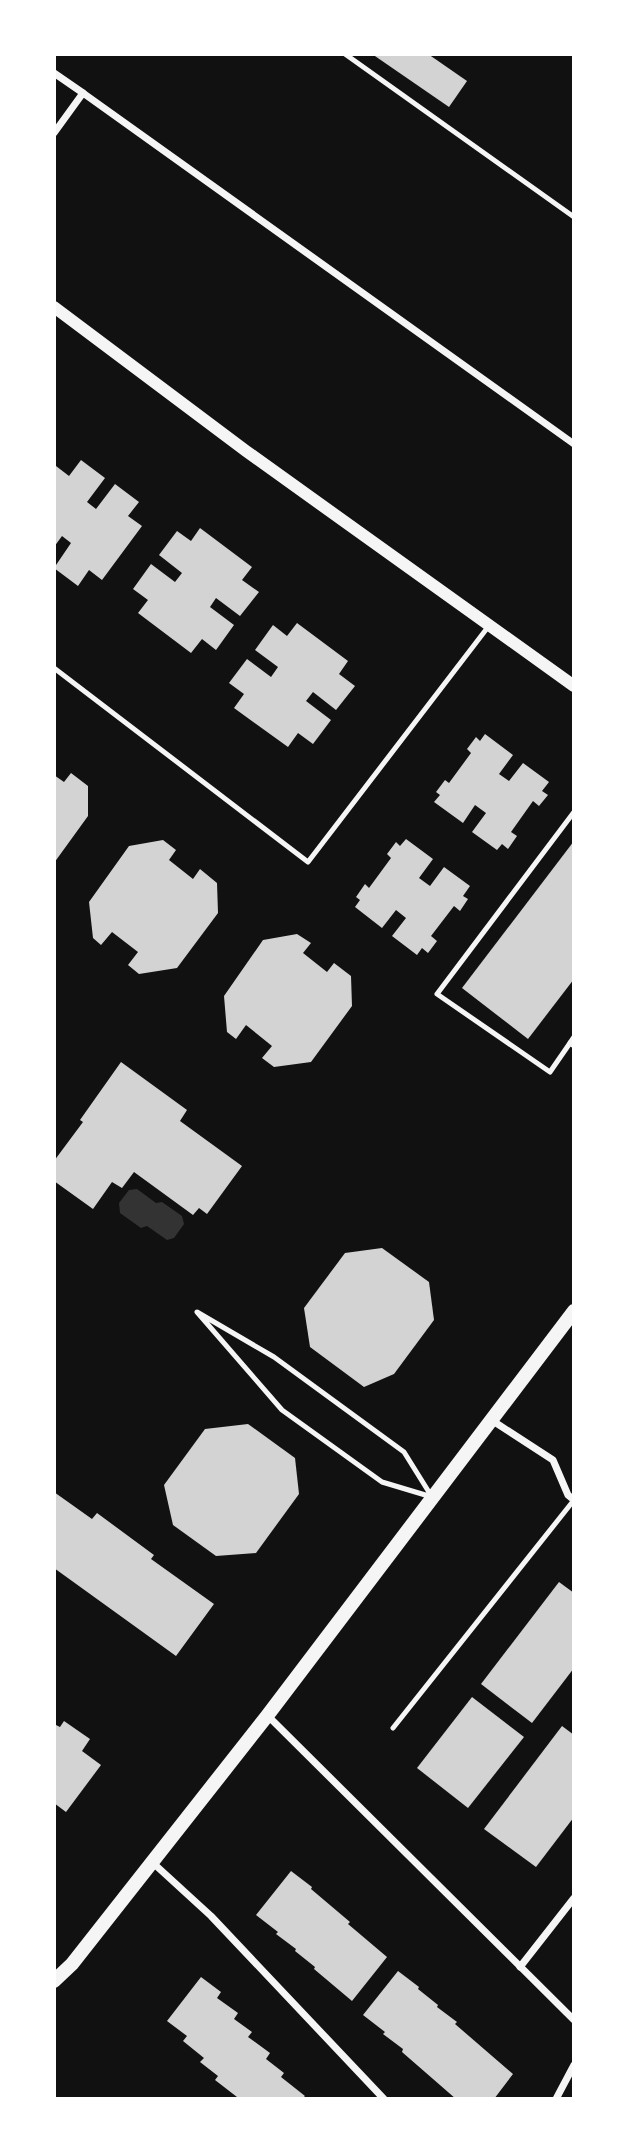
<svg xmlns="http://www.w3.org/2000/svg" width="628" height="2153" font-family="'Open Sans',sans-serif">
	<rect width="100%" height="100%" fill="#111"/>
	<path fill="#333" d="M137,1189L156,1203L162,1202L182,1216L184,1224L174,1238L167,1240L147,1226L141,1228L120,1213L119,1203L129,1190Z"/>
	<g fill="#d3d3d3">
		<path d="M372,54H428L467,81L449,107Z"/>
		<path d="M81,460L105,478L87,502L96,509L115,484L139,502L128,516L142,526L102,580L89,570L78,586L54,568L71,543L62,536L54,547V468L56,466L69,476Z"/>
		<path d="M200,528L252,567L242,580L259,592L240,616L216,598L210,607L234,625L216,650L202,639L191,653L138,613L148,600L133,589L151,564L175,582L182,573L159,555L177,531L191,541Z"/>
		<path d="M297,623L348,661L339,674L355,686L336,710L313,692L306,701L331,720L313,744L298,733L288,747L234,708L244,694L229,683L247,659L271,677L278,667L255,650L273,625L287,636Z"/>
		<path d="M485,734L513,755L499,774L509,781L523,763L549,782L542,791L548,795L539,806L533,801L511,832L517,836L508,849L502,844L497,850L472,832L486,813L475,805L463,823L434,802L440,795L436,792L445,780L449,783L471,753L467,749L476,737L480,741Z"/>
		<path d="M71,773L88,786V816L54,863V775L64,782Z"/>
		<path d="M406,839L433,859L419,878L430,886L444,867L470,886L463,896L468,899L460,911L454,906L431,936L437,941L428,953L422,948L417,955L392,936L406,918L396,910L382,928L355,907L360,900L356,897L365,884L369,888L391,858L387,854L396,842L400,846Z"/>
		<path d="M163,840L176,850L169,860L193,879L200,869L217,883L218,913L177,968L139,974L128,965L138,952L112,932L101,945L93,938L89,902L129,846Z"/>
		<path d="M574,841V979L528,1039L462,988Z"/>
		<path d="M297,934L311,943L303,953L327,972L334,963L351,976L352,1006L311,1062L274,1067L262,1058L272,1046L246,1025L236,1039L227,1032L224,996L263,940Z"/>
		<path d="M121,1062L187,1110L180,1121L242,1166L207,1214L199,1208L193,1215L134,1172L122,1188L112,1182L93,1209L54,1181V1161L83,1122L80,1120Z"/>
		<path d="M382,1248L429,1282L434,1320L394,1374L364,1387L310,1347L304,1308L345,1253Z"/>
		<path d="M248,1424L295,1458L299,1494L256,1553L216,1556L173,1525L164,1485L205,1429Z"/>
		<path d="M54,1492L92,1519L97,1513L154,1555L151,1559L214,1604L176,1656L54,1568Z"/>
		<path d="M559,1582L574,1593V1668L532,1723L481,1684Z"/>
		<path d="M472,1697L524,1737L468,1808L417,1768Z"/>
		<path d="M64,1721L90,1739L82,1751L101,1765L66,1812L54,1803V1724L60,1727Z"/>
		<path d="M562,1726L574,1735V1817L536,1867L484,1829Z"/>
		<path d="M291,1871L312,1887L311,1889L350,1922L348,1924L387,1957L352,2001L314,1969L315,1967L295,1951L296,1949L276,1934L278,1932L256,1915Z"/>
		<path d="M398,1971L419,1987L418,1989L438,2005L437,2007L457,2022L455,2024L513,2074L494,2099H456L402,2052L403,2049L383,2034L385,2032L363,2015Z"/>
		<path d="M201,1977L221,1992L217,1998L238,2013L234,2019L252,2032L248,2037L270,2053L266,2059L284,2073L281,2077L305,2096L302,2099H236L237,2097L215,2080L218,2076L200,2062L204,2058L183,2041L187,2036L167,2021Z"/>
	</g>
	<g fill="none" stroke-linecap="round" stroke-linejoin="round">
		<g stroke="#f5f5f5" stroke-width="5">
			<path d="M345,54L574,217"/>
			<path d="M54,668L308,862L488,627"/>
			<path d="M574,1037L570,1043L574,1046"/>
			<path d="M570,1043L550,1072L437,994L574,812"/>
			<path d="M197,1312L274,1357L404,1452L432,1497L382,1482L282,1410Z"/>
			<path d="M393,1728L574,1500"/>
		</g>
		<g stroke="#f5f5f5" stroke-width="7">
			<path d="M54,73L83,93"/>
			<path d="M54,133L83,93L574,444"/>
			<path d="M493,1421L553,1460L568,1495L574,1500"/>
			<path d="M268,1716L574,2020"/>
			<path d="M152,1862L211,1916L384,2099"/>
			<path d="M520,1967L574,1898"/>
			<path d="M556,2099L574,2065"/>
		</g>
		<path stroke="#f5f5f5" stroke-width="12" d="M54,307L246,451L574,686"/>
		<path stroke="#f5f5f5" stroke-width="14" d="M54,1981L72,1964L267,1716L574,1311"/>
	</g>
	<rect width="628" height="2153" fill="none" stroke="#ffffff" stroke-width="112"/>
</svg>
